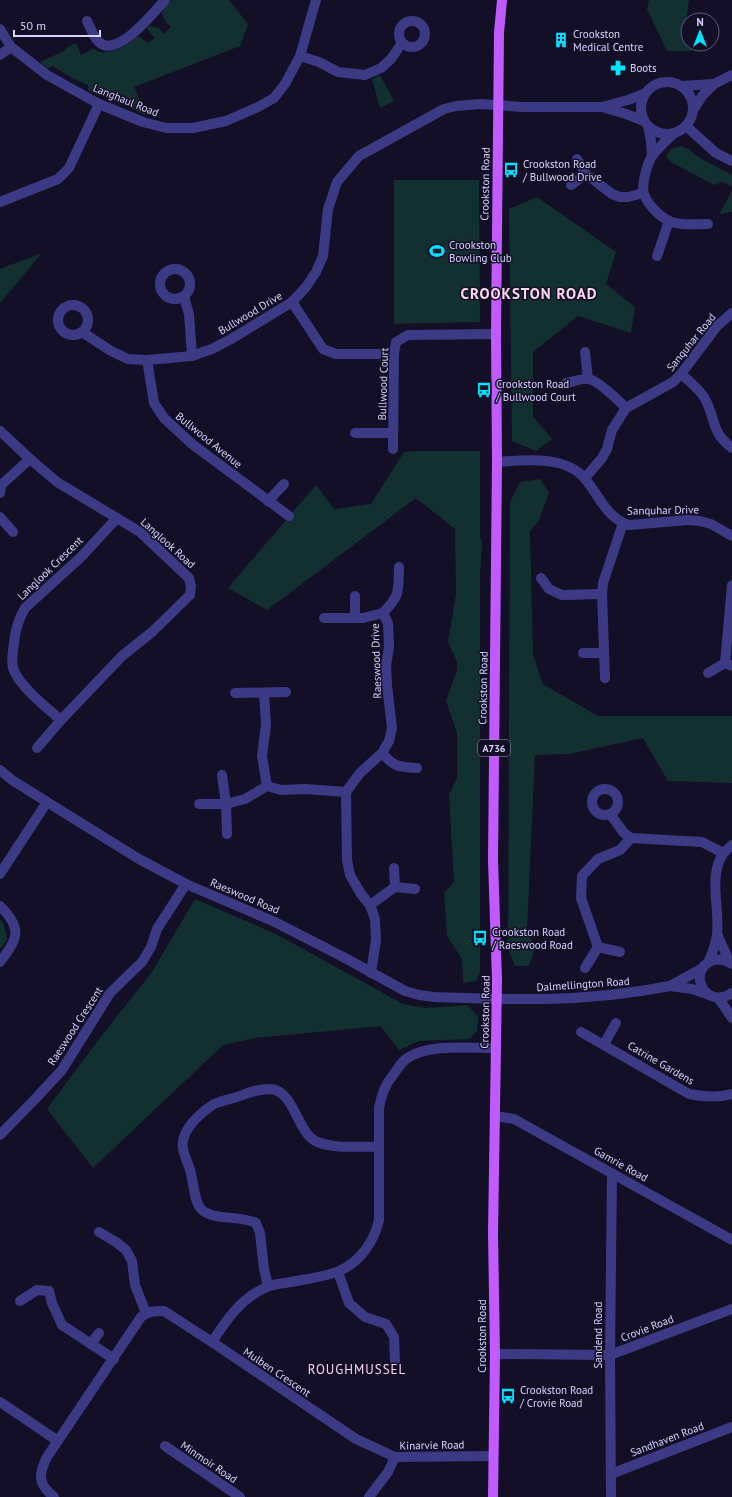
<svg xmlns="http://www.w3.org/2000/svg" width="732" height="1497" font-family="'PT Sans',sans-serif">
	<rect width="100%" height="100%" fill="#130f26"/>
	<g fill="#12302f">
		<path d="M172,0H229L248,24L240,46L134,87L146,115L88,90V85L73,79L53,66L48,68L40,62L66,50V48L76,43L81,55L93,49C107,58 126,46 137,37H140L148,43L155,38L147,29L149,26L159,28L164,34L171,27L166,22L162,14L164,8Z"/>
		<path d="M649,0H689L687,14L688,44H690L691,51H667L647,9Z"/>
		<path d="M380,75L394,101L380,108L372,79Z"/>
		<path d="M681,146L688,149L700,158L732,175V187L722,182L714,185L671,162L666,156L671,149Z"/>
		<path d="M394,180H479L480,322L394,324Z"/>
		<path d="M732,191V212L719,214Z"/>
		<path d="M537,197L616,252L606,284L635,307L631,333L578,316L533,352V417L552,439L536,451L512,441L509,209Z"/>
		<path d="M42,253L0,303V269Z"/>
		<path d="M414,451H480V538L482,540L480,576V972L476,981L463,983L462,959L447,936L444,893L454,882L449,795L457,778V733L446,701L457,670V662L448,642L456,595L455,529L416,498L267,610L228,588L316,485L334,509L371,504L404,452Z"/>
		<path d="M540,479L549,493L539,520L530,531L533,655L543,684L598,716H732V783L668,781L643,738L569,754L535,755L527,930L535,948L529,966H515L508,949L510,502L520,482Z"/>
		<path d="M195,899L276,934L403,1004L425,1008L467,1005L478,1016L477,1031L470,1039L419,1041L399,1050L380,1026L256,1038L223,1045L93,1168L47,1109L99,1039L152,972Z"/>
		<path d="M0,920L4,924L7,940L0,949Z"/>
	</g>
	<g fill="none" stroke-linecap="round" stroke-linejoin="round">
		<g stroke="#3d3a85" stroke-width="10">
			<circle cx="412" cy="34" r="13"/>
			<path d="M87,21C90,27 94,38 99,42C117,59 154,12 165,0"/>
			<path d="M0,29L11,47L47,75L99,104L143,122L166,128H193L226,121L258,107L274,98L285,84L300,56L316,0"/>
			<path d="M0,55L11,47"/>
			<path d="M300,56L319,62L338,72L365,75L381,68L391,59L402,43"/>
			<circle cx="667" cy="108" r="26"/>
			<path d="M681,86L714,84L732,75"/>
			<path d="M602,107L626,114L644,121"/>
			<path d="M693,110L703,95L714,84"/>
			<path d="M648,126L651,141L652,156"/>
			<path d="M686,126L716,153L732,161"/>
			<path d="M673,134C667,140 657,149 652,156C647,164 641,186 644,194C648,205 659,216 669,221C681,226 695,224 708,224"/>
			<path d="M577,159L586,174L612,194L620,197H628L643,193"/>
			<path d="M571,185L586,174"/>
			<path d="M0,202L58,179L69,168L99,104"/>
			<path d="M657,256L669,221"/>
			<circle cx="175" cy="284" r="15"/>
			<path d="M184,297L189,314L192,356"/>
			<path d="M292,302L323,349L336,354H379"/>
			<circle cx="73" cy="320" r="15"/>
			<path d="M82,332L111,351L128,359L147,360L192,356L212,349L233,338L292,302L306,287L316,272L323,256L328,209L337,182L359,156L444,109L456,106L481,104L523,107H602L628,100L644,94"/>
			<path d="M585,352L588,379"/>
			<path d="M147,360L154,403L164,418L192,444L289,516"/>
			<path d="M681,374C689,381 698,388 704,397C716,417 710,432 732,448"/>
			<path d="M566,383C572,382 582,378 588,379C598,380 618,400 626,408"/>
			<path d="M0,431L30,459L57,482L140,532L189,578L191,586L190,595L152,632L122,656L61,720L37,748"/>
			<path d="M355,433H393"/>
			<path d="M393,449L394,354L396,342L408,335L496,334"/>
			<path d="M497,462C525,460 566,455 585,479C599,495 607,519 629,525L688,520L700,521L711,524L732,536"/>
			<path d="M585,478L602,458L607,449L612,430L626,408L673,382L681,374L717,326L732,313"/>
			<path d="M0,493L1,485L30,459"/>
			<path d="M268,501L284,484"/>
			<path d="M0,517L13,532"/>
			<path d="M541,578L549,589L562,595L602,594"/>
			<path d="M355,596V618"/>
			<path d="M383,613C401,594 398,592 399,567"/>
			<path d="M324,618H363L383,613L388,623L389,647L386,666L387,685L392,728L389,741L382,753L360,773L346,792L347,860L350,875L361,894L370,905L375,919L376,940L371,973"/>
			<path d="M583,653H603"/>
			<path d="M725,663L732,585"/>
			<path d="M708,673L725,663L732,666"/>
			<path d="M605,678L602,594L603,583L623,523"/>
			<path d="M235,693L286,692"/>
			<path d="M264,693L266,725L262,756L267,786L281,790L305,789L346,792"/>
			<path d="M61,720C47,708 18,685 13,668C11,660 13,651 14,643C15,630 18,620 25,608L81,557L117,518"/>
			<path d="M382,753C394,767 399,767 417,768"/>
			<path d="M222,775L226,804L227,834"/>
			<circle cx="605" cy="802" r="13"/>
			<path d="M199,804H226L245,799L267,786"/>
			<path d="M610,814L624,833L631,838"/>
			<path d="M394,868L395,887"/>
			<path d="M0,874L47,802"/>
			<path d="M370,905L395,887L415,889"/>
			<path d="M0,906C23,929 18,938 0,962"/>
			<path d="M717,934L730,963"/>
			<path d="M598,947L581,898L582,876L598,859L620,850L631,838L702,842L723,853"/>
			<path d="M708,963C712,954 716,944 717,934C720,908 708,876 723,854C725,851 729,848 732,845"/>
			<path d="M732,964C725,959 719,958 711,961C687,971 705,1011 732,993"/>
			<path d="M585,968L598,947L620,952"/>
			<path d="M703,968L670,986L692,989L707,994"/>
			<path d="M718,998L724,1006L732,1018"/>
			<path d="M497,999C513,999 530,999 546,999C588,998 629,994 670,986"/>
			<path d="M581,1032L689,1094C704,1097 717,1098 732,1094"/>
			<path d="M604,1044L616,1023"/>
			<path d="M495,1116L514,1119L732,1240"/>
			<path d="M0,1135L37,1097L62,1070L110,993L142,962L151,947L157,929L186,884"/>
			<path d="M99,1232L116,1242L126,1250L132,1261L135,1285L146,1313"/>
			<path d="M338,1272L349,1303L365,1317L386,1324L394,1337L395,1362"/>
			<path d="M268,1286L264,1269L260,1233L256,1223C240,1215 213,1221 201,1209C194,1201 194,1185 191,1174C189,1162 179,1150 184,1137C188,1124 203,1111 214,1104C221,1101 230,1099 237,1097C248,1093 258,1089 270,1089C292,1090 296,1124 311,1138C324,1150 362,1146 379,1147"/>
			<path d="M20,1301L37,1290L49,1291L52,1303L62,1325L114,1359"/>
			<path d="M212,1342C227,1319 241,1298 267,1287C274,1284 284,1283 291,1282C306,1279 325,1277 339,1271C360,1262 374,1242 379,1220V1108C381,1095 385,1085 393,1075C397,1070 400,1064 405,1060C425,1043 471,1048 496,1048"/>
			<path d="M91,1344L99,1333"/>
			<path d="M495,1354L610,1355L732,1309"/>
			<path d="M0,1402L58,1441"/>
			<path d="M165,1446L240,1497"/>
			<path d="M611,1474L732,1427"/>
			<path d="M54,1497C38,1484 38,1475 47,1457L141,1317C148,1311 155,1311 164,1311L212,1342L356,1439L395,1457"/>
			<path d="M369,1497L388,1472L395,1457L493,1456"/>
			<path d="M611,1497L610,1355L612,1173"/>
		</g>
		<path stroke="#3d3a85" stroke-width="10" d="M0,770L12,780L47,802L139,859L186,884L275,922L347,959L405,991L419,995L434,997L497,999"/>
		<path stroke="#c25bff" stroke-width="10" d="M493,1497L495,1354L493,1234L497,980L493,860L497,462L496,334L499,33L502,0"/>
	</g>
	<defs>
		<g id="building-bare" transform="scale(1.2)"><path d="M-4-6H4V6H1V3H-1V6H-4ZM-2.5-4.3h1.7v1.8h-1.7ZM.8-4.3h1.7v1.8H.8ZM-2.5-1h1.7V.8h-1.7ZM.8-1h1.7V.8H.8Z" fill="#00e5ff" stroke="#130f26" stroke-width="2.5" paint-order="stroke"/></g>
		<g id="pharmacy-bare" transform="scale(1.2)"><path d="M-2-6h4v4h4v4h-4v4h-4v-4h-4v-4h4Z" fill="#00e5ff" stroke="#130f26" stroke-width="2.5" paint-order="stroke"/></g>
		<g id="bus-bare" transform="scale(1.2)"><path d="M-5-6H5V4H4V6H2V4H-2V6H-4V4H-5ZM-3.5-4V0h7V-4ZM-3.5 1.2v1.5H-2V1.2ZM2 1.2v1.5H3.5V1.2Z" fill="#00e5ff" stroke="#130f26" stroke-width="2.5" paint-order="stroke"/></g>
		<g id="stadium-bare" transform="scale(1.2)"><path d="M0-5a6.5 5 0 1 0 0 10a6.5 5 0 1 0 0-10ZM-3.5-1.8h7v3.6h-7Z" fill="#00e5ff" stroke="#130f26" stroke-width="2.5" paint-order="stroke"/></g>
	</defs>
	<g fill-rule="evenodd">
		<use href="#building-bare" x="561" y="40"/>
		<use href="#pharmacy-bare" x="618" y="68"/>
		<use href="#bus-bare" x="511" y="170"/>
		<use href="#stadium-bare" x="437" y="251"/>
		<use href="#bus-bare" x="484" y="390"/>
		<use href="#bus-bare" x="480" y="938"/>
		<use href="#bus-bare" x="508" y="1396"/>
	</g>
	<g text-anchor="middle" dominant-baseline="central" stroke-width="3" stroke-linejoin="round" paint-order="stroke">
		<rect fill="#130f26" stroke="#9e99be" stroke-width="1" x="478" y="740" width="32" height="16" rx="3"/>
		<g font-size="10" font-weight="bold" fill="#d9d4ff">
			<text x="494" y="748">A736</text>
		</g>
		<g font-size="11" fill="#d9d4ff" stroke="#130f26" text-anchor="start">
			<text x="573" y="34">Crookston<tspan x="573" dy="13">Medical Centre</tspan></text>
			<text x="630" y="68">Boots</text>
			<text x="523" y="164">Crookston Road<tspan x="523" dy="13">/ Bullwood Drive</tspan></text>
			<text x="449" y="245">Crookston<tspan x="449" dy="13">Bowling Club</tspan></text>
			<text x="496" y="384">Crookston Road<tspan x="496" dy="13">/ Bullwood Court</tspan></text>
			<text x="492" y="932">Crookston Road<tspan x="492" dy="13">/ Raeswood Road</tspan></text>
			<text x="520" y="1390">Crookston Road<tspan x="520" dy="13">/ Crovie Road</tspan></text>
		</g>
		<g font-size="11" fill="#d9d4ff" stroke="#130f26">
			<text transform="translate(126 100) rotate(22)">Langhaul Road</text>
			<text transform="translate(485 184) rotate(-89)">Crookston Road</text>
			<text transform="translate(250 313) rotate(-31)">Bullwood Drive</text>
			<text transform="translate(691 342) rotate(-51)">Sanquhar Road</text>
			<text transform="translate(383 384) rotate(-88)">Bullwood Court</text>
			<text transform="translate(209 440) rotate(39)">Bullwood Avenue</text>
			<text transform="translate(663 510) rotate(-1)">Sanquhar Drive</text>
			<text transform="translate(168 543) rotate(42)">Langlook Road</text>
			<text transform="translate(50 568) rotate(-44)">Langlook Crescent</text>
			<text transform="translate(376 661) rotate(-92)">Raeswood Drive</text>
			<text transform="translate(483 688) rotate(-89)">Crookston Road</text>
			<text transform="translate(245 896) rotate(23)">Raeswood Road</text>
			<text transform="translate(583 984) rotate(-4)">Dalmellington Road</text>
			<text transform="translate(485 1012) rotate(-89)">Crookston Road</text>
			<text transform="translate(75 1026) rotate(-57)">Raeswood Crescent</text>
			<text transform="translate(661 1063) rotate(30)">Catrine Gardens</text>
			<text transform="translate(621 1164) rotate(29)">Gamrie Road</text>
			<text transform="translate(647 1328) rotate(-21)">Crovie Road</text>
			<text transform="translate(598 1335) rotate(-90)">Sandend Road</text>
			<text transform="translate(482 1336) rotate(-90)">Crookston Road</text>
			<text transform="translate(277 1372) rotate(34)">Mulben Crescent</text>
			<text transform="translate(667 1439) rotate(-21)">Sandhaven Road</text>
			<text transform="translate(432 1445) rotate(-1)">Kinarvie Road</text>
			<text transform="translate(209 1462) rotate(34)">Minmoir Road</text>
		</g>
		<g font-size="13" letter-spacing="1" fill="#ffd6f0" stroke="#130f26">
			<text x="357" y="1369">ROUGHMUSSEL</text>
		</g>
		<g font-size="15" font-weight="bold" letter-spacing="1" fill="#ffd6f0" stroke="#130f26">
			<text x="529" y="293">CROOKSTON ROAD</text>
		</g>
	</g>
	<g transform="translate(700 32)"><circle r="19" fill="#130f26" stroke="#625e7d"/>
	<path d="M0-3L7 15L0 10L-7 15Z" fill="#00e5ff"/>
	<text y="-6" font-size="11" font-weight="bold" text-anchor="middle" fill="#d9d4ff">N</text>
	</g>
	<path d="M14 30v6h86v-6" fill="none" stroke="#d9d4ff" stroke-width="2"/>
	<text x="20" y="30" font-size="12" fill="#d9d4ff" stroke="#130f26" stroke-width="3" paint-order="stroke">50 m</text>
</svg>
